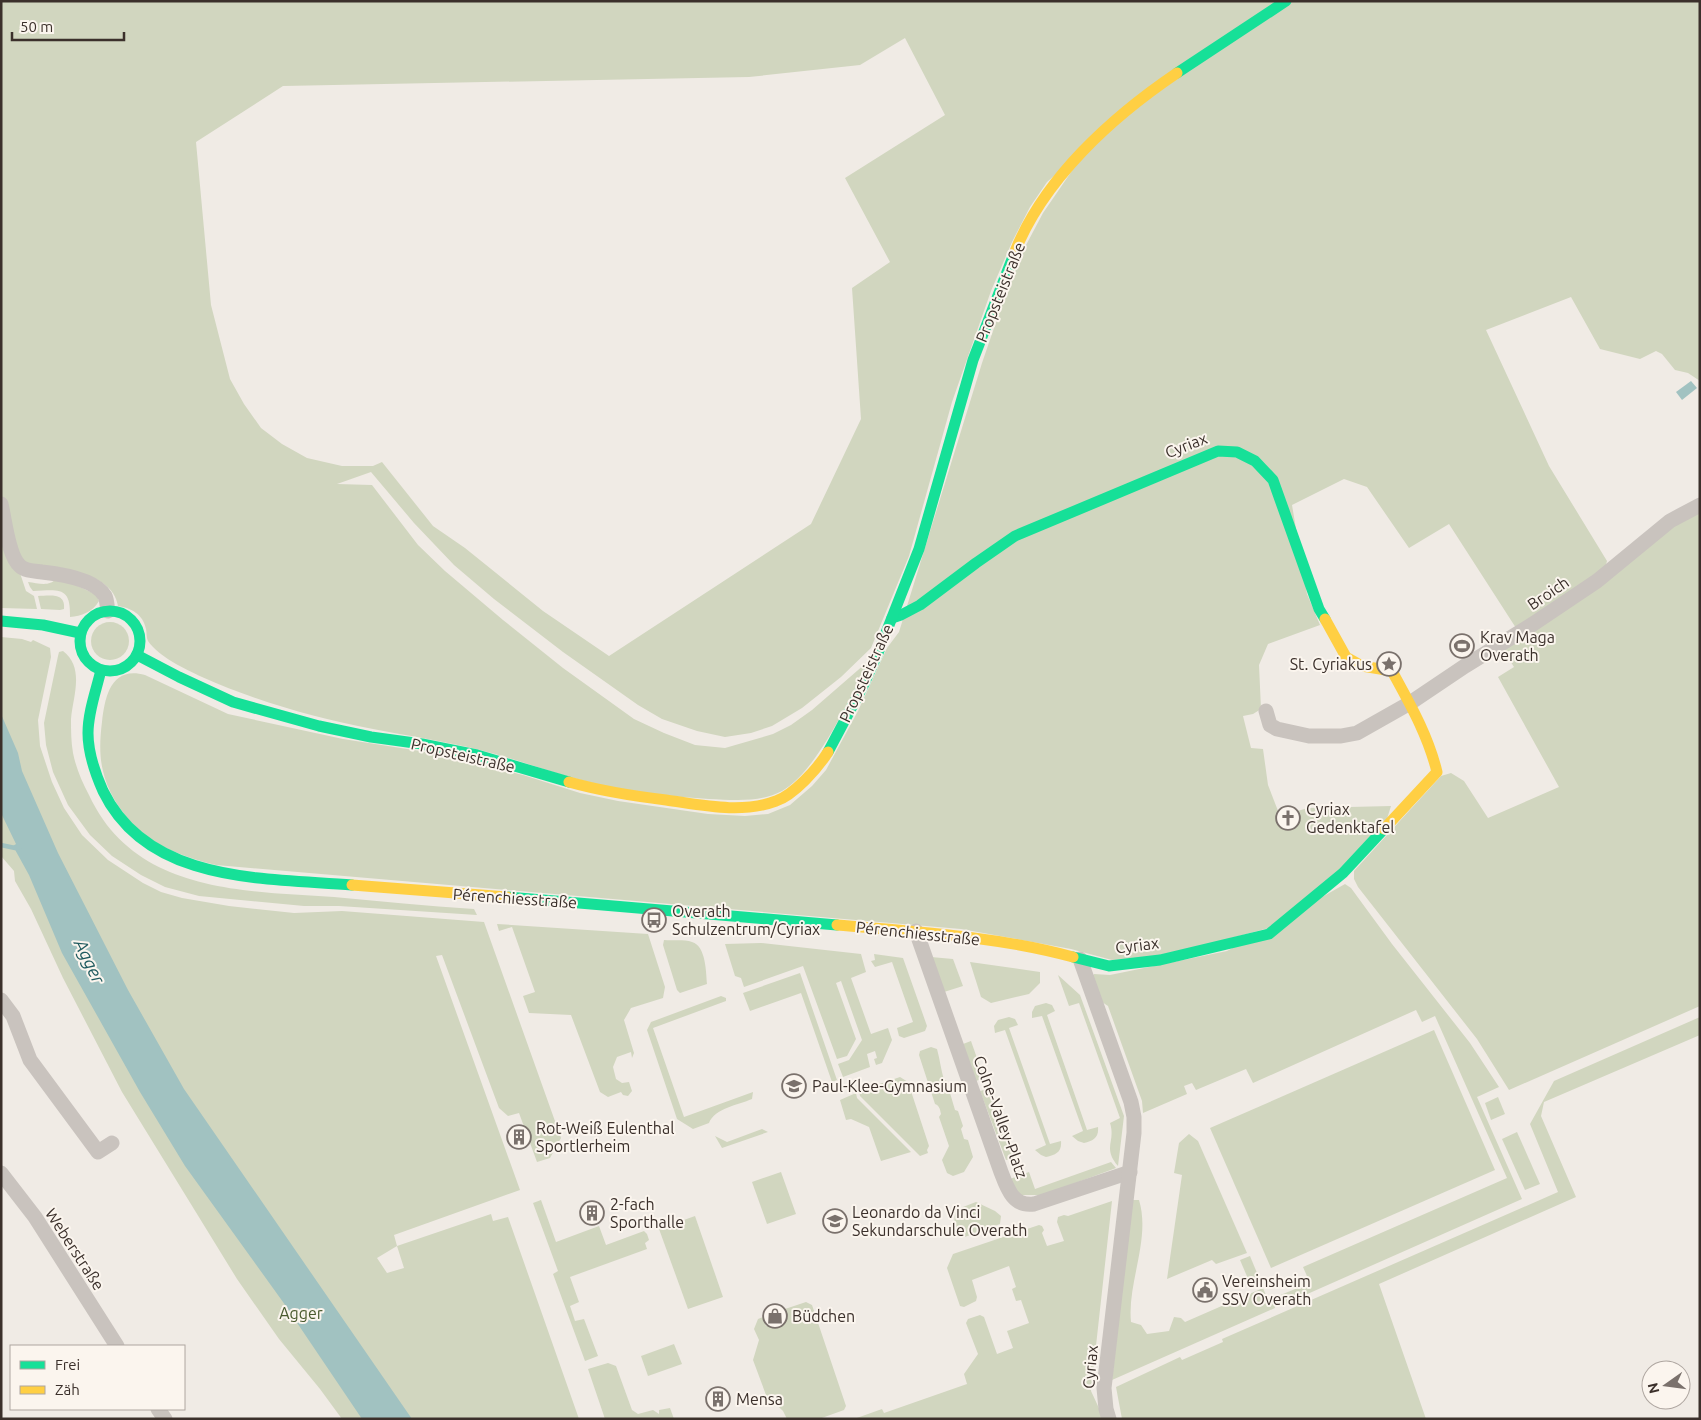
<svg xmlns="http://www.w3.org/2000/svg" width="1701" height="1420" font-family="Ubuntu,sans-serif">
	<rect width="100%" height="100%" fill="#f0ebe5"/>
	<g fill="#d1d6bf" fill-rule="evenodd">
		<path d="M1,1H1700V381L1688,373L1675,370L1662,354L1656,351L1640,359L1600,349L1571,297L1486,330L1549,466L1607,561L1605,568L1596,577L1531,620L1516,628L1449,524L1409,548L1367,487L1344,479L1292,505L1307,594L1320,625L1268,644L1259,665L1261,709L1253,714L1243,716L1251,748L1263,749L1268,785L1280,816L1308,808L1391,806L1386,822L1342,869L1269,928L1159,957L1112,960L1071,949L961,929L216,865C184,857 155,847 132,823C119,809 107,790 103,771C99,755 100,738 102,722C105,696 111,666 145,675L228,714L343,739L420,751L462,760L523,775L580,793L618,801L708,814L745,816L768,814L790,805L812,786L826,770L858,711L887,648L899,632L982,363L1004,299L1025,247L1043,213L1091,143L1047,182L1030,207L1012,242L991,291L952,402L909,556L871,648L841,677L802,708L772,726L751,733L725,737L697,731L662,719L638,705L563,652L494,599L454,565L414,523L371,472L337,484L372,485L418,545L445,571L503,620L563,668L634,719L664,733L695,745L725,748L773,734L791,725L812,710L865,664L867,666C848,701 817,771 782,791C760,803 733,800 709,799C673,797 636,792 601,785C560,776 520,760 480,750C444,741 408,736 373,729C315,718 256,701 202,677C185,669 159,657 148,641C146,637 147,633 146,629C143,614 131,608 118,606C113,568 41,564 12,564L20,573L26,591L34,596L37,609L1,608ZM905,38L945,115L845,178L890,262L852,288L861,419L811,524L609,656L543,611L465,548L433,526L382,462L373,466H342L307,458L282,444L261,428L244,404L230,379L211,305L196,142L283,86L749,77L860,65Z"/>
		<path d="M1700,510V1006L1509,1090L1477,1039L1358,887L1354,879V871L1441,776L1451,773L1464,781L1488,818L1559,787L1498,677L1514,667L1502,648L1676,524Z"/>
		<path d="M56,579L65,580L97,595L99,601C93,612 81,616 70,617C71,586 59,590 33,591L30,587L28,582C38,583 49,587 56,579Z"/>
		<path d="M38,596C49,596 66,592 64,609L60,610L41,609Z"/>
		<circle cx="110" cy="641" r="19"/>
		<path d="M1,637L22,639L31,642L33,640L50,648L51,657L38,720L40,746L52,782L64,808L82,835L108,860L143,883L161,892L182,898L229,906L294,913L342,911L484,922L561,1138L550,1158L537,1162L519,1113L508,1116L499,1108L442,955L436,956L520,1190L394,1235L397,1246L491,1214L493,1221L508,1217L579,1419H342L320,1389L279,1339L237,1279L122,1092L63,978L31,909L15,881L14,871L1,856ZM397,1246L404,1268L387,1273L377,1258Z"/>
		<path d="M63,651C85,668 73,696 71,719C71,730 71,742 73,753C76,768 82,782 89,795C134,892 241,891 334,897C380,901 427,906 474,909L477,915L339,906H304L199,896L165,887L141,875L112,856L90,835L68,805L53,772L46,745L44,723L58,656L59,652Z"/>
		<path d="M1345,884L1351,888L1392,944L1470,1043L1499,1087L1477,1097L1522,1199L1278,1307L1277,1303L1274,1304L1275,1308L1112,1380L1132,1200H1139C1151,1239 1127,1283 1131,1322L1141,1325L1147,1334L1169,1331L1174,1317L1181,1318L1185,1322L1263,1288L1268,1300L1310,1283L1303,1267L1507,1178L1435,1016L1422,1022L1416,1010L1253,1083L1246,1069L1196,1090L1192,1083L1184,1086L1187,1094L1143,1113L1142,1101L1108,1006L1102,1002L1092,977L1094,974L1110,975L1227,951Z"/>
		<path d="M497,924L648,934L665,987L663,998L631,1008L624,1020L634,1053L632,1058L631,1052L617,1057L613,1067L616,1079L622,1083L629,1082L632,1091L628,1096L623,1095L621,1092L608,1097L600,1092L571,1015L529,1013L523,996L535,992L512,927L499,931Z"/>
		<path d="M664,940C672,941 684,939 692,942C706,946 706,972 707,984L680,993L677,990L663,945Z"/>
		<path d="M761,943L861,954L866,972L851,978L871,1034L888,1028L892,1040L882,1063L876,1065L874,1059L877,1058L875,1051L867,1054L870,1067L843,1077L838,1064L849,1060L862,1040L841,981L836,983L856,1039L847,1056L837,1059L803,966L744,987L741,978L735,976L725,944Z"/>
		<path d="M874,954L903,958L927,1026L925,1031L904,1038L899,1036L897,1028L913,1022L892,962L875,967L871,961L875,960Z"/>
		<path d="M931,957L953,959L963,986L944,992Z"/>
		<path d="M970,962L1040,972V983L1029,994L991,1003L981,997Z"/>
		<path d="M800,973L837,1080L832,1082L801,993L750,1011L743,993Z"/>
		<path d="M1058,975L1080,995L1124,1116L1118,1166C1102,1147 1116,1142 1110,1123L1120,1118L1079,1003L1069,1006Z"/>
		<path d="M721,996L726,998V1001L653,1028L684,1117L753,1092L752,1099C738,1105 715,1108 709,1123L693,1129L677,1119L647,1030L651,1022Z"/>
		<path d="M1046,1003L1052,1005L1055,1011L1047,1015L1087,1130L1098,1127C1099,1138 1093,1141 1084,1143L1078,1141L1072,1136L1083,1131L1042,1016L1032,1018V1012L1035,1006Z"/>
		<path d="M1009,1017L1015,1019L1018,1025L1009,1028L1050,1144L1061,1141C1062,1152 1056,1155 1046,1157L1041,1155L1035,1150L1046,1145L1005,1030L995,1033L994,1026L998,1020Z"/>
		<path d="M1700,1017V1035L1544,1102L1541,1116L1576,1197L1379,1284L1426,1419H1122L1116,1387L1180,1357L1182,1360L1223,1342L1222,1339L1558,1192L1530,1124L1554,1081Z"/>
		<path d="M1434,1030L1495,1170L1271,1268L1210,1128Z"/>
		<path d="M971,1041L984,1078L976,1081L963,1044Z"/>
		<path d="M931,1047L937,1049C940,1060 941,1070 944,1080L947,1081L951,1091L950,1093L955,1110L958,1111L963,1126L961,1129L964,1139L968,1140L973,1157L964,1172L953,1176L947,1173L942,1160L949,1146L939,1117L941,1114C940,1110 940,1106 935,1104L919,1055L920,1051Z"/>
		<path d="M900,1077L908,1082L929,1146L927,1150L928,1153L920,1156L860,1096L859,1091Z"/>
		<path d="M988,1089L1013,1158L1006,1160L980,1091Z"/>
		<path d="M856,1093L857,1098L911,1152L881,1161L869,1127L851,1119L846,1120L840,1100Z"/>
		<path d="M1498,1097L1505,1114L1491,1120L1485,1103Z"/>
		<path d="M762,1129L768,1132L722,1148L715,1136L727,1142Z"/>
		<path d="M1517,1132L1540,1184L1525,1190L1502,1139Z"/>
		<path d="M1189,1134L1198,1141L1247,1253L1216,1264L1212,1260L1167,1279L1182,1175L1174,1173L1179,1143Z"/>
		<path d="M1111,1162L1116,1168L1043,1195H1021L1014,1189L1010,1179L1029,1172L1035,1189Z"/>
		<path d="M781,1172L796,1214L767,1224L752,1182Z"/>
		<path d="M541,1200L556,1242L599,1226L606,1245L644,1231L647,1234L649,1240L645,1243L647,1249L570,1277L579,1302L570,1306L575,1321L584,1319L598,1356L585,1361L553,1274L558,1271L533,1203Z"/>
		<path d="M1112,1201L1091,1391L1104,1419H854L882,1409L884,1413L967,1384L964,1374L978,1354L966,1323L968,1319L980,1315L984,1317L997,1354L1013,1348L1007,1331L1029,1323L1021,1300L1016,1301L1012,1289L1016,1287L1009,1266L972,1280L977,1297L976,1301L964,1307L960,1306L947,1268L953,1254L1039,1225L1042,1226L1044,1230L1042,1233L1047,1246L1064,1241L1057,1222L1058,1217L1064,1215L1068,1216Z"/>
		<path d="M976,1202L995,1211L1001,1216L1000,1224L962,1238L956,1235L954,1225L955,1212L963,1207Z"/>
		<path d="M695,1216L723,1297L688,1309L659,1229Z"/>
		<path d="M1250,1256L1262,1285L1252,1288L1240,1260Z"/>
		<path d="M806,1302L812,1305L846,1406L844,1410L819,1419H787L783,1411L766,1395L753,1360L759,1340L754,1329L758,1319L763,1317L766,1326L785,1320L782,1310Z"/>
		<path d="M674,1344L682,1364L648,1376L641,1356Z"/>
		<path d="M608,1363L616,1366L632,1410L638,1414L653,1410L659,1414V1410L670,1408L674,1419H605L588,1369Z"/>
	</g>
	<g fill="#a1c2c1">
		<path d="M1691,381L1697,388L1682,400L1676,392Z"/>
		<path d="M1,714L18,753L22,771L58,853L128,990L184,1089L412,1419H362L283,1302L185,1166L140,1092L62,953L29,875L13,846L16,844L1,813Z"/>
	</g>
	<g fill="none" stroke-linecap="round" stroke-linejoin="round">
		<path stroke="#a1c2c1" stroke-width="4.5" d="M1,845L15,848L20,847"/>
		<g stroke="#c9c3be" stroke-width="15">
			<path d="M1,504C5,520 8,556 20,566C25,571 35,571 42,572C60,574 95,579 105,596C107,600 107,607 108,611"/>
			<path d="M1266,711L1270,725L1277,729L1309,736H1341L1357,733L1410,703L1465,666L1533,624L1597,581L1670,521L1700,505"/>
			<path d="M916,931L1001,1172C1007,1188 1013,1207 1034,1204L1130,1172"/>
			<path d="M1080,959L1131,1102L1134,1117V1133L1104,1388L1106,1409L1109,1419"/>
			<path d="M1,1000L13,1016L30,1060L98,1152L112,1143"/>
			<path d="M1,1173L35,1217L117,1346"/>
			<path d="M158,1409L165,1419"/>
		</g>
		<g stroke="#16e098" stroke-width="11">
			<path d="M1177,73L1286,1"/>
			<circle cx="110" cy="641" r="30"/>
			<path d="M892,618L901,615L920,605L976,563L1015,536L1218,451L1237,452L1255,461L1273,480L1319,609L1325,619"/>
			<path d="M1,621L43,625L80,633"/>
			<path d="M137,655L179,677L233,702L319,726L371,737L422,744L477,755L569,782"/>
			<path d="M101,670C96,691 88,712 88,733C88,753 95,773 103,791C148,884 265,878 352,885"/>
			<path d="M828,752L863,686L878,653L919,549L973,360L1014,254"/>
			<path d="M507,897L837,925"/>
			<path d="M1073,957L1109,966L1160,960L1269,934L1343,873L1384,829"/>
		</g>
		<g stroke="#ffcf43" stroke-width="11">
			<path d="M1014,254C1043,179 1112,117 1177,73"/>
			<path d="M1325,619L1346,657L1362,666L1392,671C1410,704 1428,735 1437,772L1384,829"/>
			<path d="M569,782C601,791 633,796 666,800C702,805 741,814 776,801C794,795 818,768 828,752"/>
			<path d="M352,885L507,897"/>
			<path d="M837,925C916,932 996,936 1073,957"/>
		</g>
	</g>
	<defs>
		<g id="stadium-ring" transform="scale(1.25)"><circle r="9.5" fill="#fbf5ee" stroke="#7a716c" stroke-width="1.5"/><path d="M0-5a6.5 5 0 1 0 0 10a6.5 5 0 1 0 0-10ZM-3.5-1.8h7v3.6h-7Z" fill="#7a716c"/></g>
		<g id="sight-ring" transform="scale(1.25)"><circle r="9.5" fill="#fbf5ee" stroke="#7a716c" stroke-width="1.5"/><path d="M0-6L1.8-2.2L6-1.7L2.9 1.2L3.7 5.4L0 3.3L-3.7 5.4L-2.9 1.2L-6-1.7L-1.8-2.2Z" fill="#7a716c"/></g>
		<g id="church-ring" transform="scale(1.25)"><circle r="9.5" fill="#fbf5ee" stroke="#7a716c" stroke-width="1.5"/><path d="M-1.2-6h2.4v3.5h3.3v2.4h-3.3V6h-2.4V-.1h-3.3v-2.4h3.3Z" fill="#7a716c"/></g>
		<g id="bus-ring" transform="scale(1.25)"><circle r="9.5" fill="#fbf5ee" stroke="#7a716c" stroke-width="1.5"/><path d="M-5-6H5V4H4V6H2V4H-2V6H-4V4H-5ZM-3.5-4V0h7V-4ZM-3.5 1.2v1.5H-2V1.2ZM2 1.2v1.5H3.5V1.2Z" fill="#7a716c"/></g>
		<g id="school-ring" transform="scale(1.25)"><circle r="9.5" fill="#fbf5ee" stroke="#7a716c" stroke-width="1.5"/><path d="M0-5L7-2L0 1L-7-2ZM-4 1L0 2.5L4 1V4Q0 6-4 4Z" fill="#7a716c"/></g>
		<g id="building-ring" transform="scale(1.25)"><circle r="9.5" fill="#fbf5ee" stroke="#7a716c" stroke-width="1.5"/><path d="M-4-6H4V6H1V3H-1V6H-4ZM-2.5-4.3h1.7v1.8h-1.7ZM.8-4.3h1.7v1.8H.8ZM-2.5-1h1.7V.8h-1.7ZM.8-1h1.7V.8H.8Z" fill="#7a716c"/></g>
		<g id="civic-ring" transform="scale(1.25)"><circle r="9.5" fill="#fbf5ee" stroke="#7a716c" stroke-width="1.5"/><path d="M-.6-6.5H3V-4.5H.6V-3L4-1V1h2V6H-6V1h2V-1L-.6-3ZM-1.2 2.5V6h2.4V2.5Z" fill="#7a716c"/></g>
		<g id="shop-ring" transform="scale(1.25)"><circle r="9.5" fill="#fbf5ee" stroke="#7a716c" stroke-width="1.5"/><path d="M-5-2.5h2.3a2.7 3.5 0 0 1 5.4 0H5L5.5 6h-11ZM-1.5-2.5h3a1.5 2.3 0 0 0-3 0Z" fill="#7a716c"/></g>
	</defs>
	<g fill-rule="evenodd">
		<use href="#stadium-ring" x="1462" y="646"/>
		<use href="#sight-ring" x="1389" y="664"/>
		<use href="#church-ring" x="1288" y="818"/>
		<use href="#bus-ring" x="654" y="920"/>
		<use href="#school-ring" x="794" y="1086"/>
		<use href="#building-ring" x="519" y="1137"/>
		<use href="#building-ring" x="592" y="1213"/>
		<use href="#school-ring" x="835" y="1221"/>
		<use href="#civic-ring" x="1205" y="1290"/>
		<use href="#shop-ring" x="775" y="1316"/>
		<use href="#building-ring" x="718" y="1399"/>
	</g>
	<g text-anchor="middle" dominant-baseline="central" stroke-width="4" stroke-linejoin="round" paint-order="stroke">
		<g font-size="16" fill="#3b302b" stroke="#fbf5ee">
			<text transform="translate(1000 292) rotate(-68)">Propsteistraße</text>
			<text transform="translate(1186 445) rotate(-21)">Cyriax</text>
			<text transform="translate(1548 593) rotate(-34)">Broich</text>
			<text transform="translate(866 673) rotate(-65)">Propsteistraße</text>
			<text transform="translate(463 755) rotate(13)">Propsteistraße</text>
			<text transform="translate(515 898) rotate(4)">Pérenchiesstraße</text>
			<text transform="translate(918 933) rotate(6)">Pérenchiesstraße</text>
			<text transform="translate(1137 945) rotate(-7)">Cyriax</text>
			<text transform="translate(1001 1117) rotate(70)">Colne-Valley-Platz</text>
			<text transform="translate(75 1249) rotate(57)">Weberstraße</text>
			<text transform="translate(1090 1367) rotate(-85)">Cyriax</text>
		</g>
		<g font-size="16" fill="#3b302b" stroke="#fbf5ee" text-anchor="start">
			<text x="1480" y="637">Krav Maga<tspan x="1480" dy="18">Overath</tspan></text>
			<text x="1372" y="664" text-anchor="end">St. Cyriakus</text>
			<text x="1306" y="809">Cyriax<tspan x="1306" dy="18">Gedenktafel</tspan></text>
			<text x="672" y="911">Overath<tspan x="672" dy="18">Schulzentrum/Cyriax</tspan></text>
			<text x="812" y="1086">Paul-Klee-Gymnasium</text>
			<text x="536" y="1128">Rot-Weiß Eulenthal<tspan x="536" dy="18">Sportlerheim</tspan></text>
			<text x="610" y="1204">2-fach<tspan x="610" dy="18">Sporthalle</tspan></text>
			<text x="852" y="1212">Leonardo da Vinci<tspan x="852" dy="18">Sekundarschule Overath</tspan></text>
			<text x="1222" y="1281">Vereinsheim<tspan x="1222" dy="18">SSV Overath</tspan></text>
			<text x="792" y="1316">Büdchen</text>
			<text x="736" y="1399">Mensa</text>
		</g>
		<g font-size="16" fill="#4a5a2e" stroke="#fbf5ee">
			<text x="301" y="1313">Agger</text>
		</g>
		<g font-size="18" font-style="italic" fill="#1f5a5e" stroke="#fbf5ee">
			<text transform="translate(90 961) rotate(64)">Agger</text>
		</g>
	</g>
	<rect width="1701" height="1420" fill="none" stroke="#3b302b" stroke-width="5"/>
	<rect x="10" y="1345" width="175" height="65" fill="#fbf5ee" stroke="#aea6a0"/>
	<rect x="20" y="1361" width="25" height="8" fill="#16e098" stroke="#aea6a0"/>
	<text x="55" y="1370" font-size="15" fill="#3b302b">Frei</text>
	<rect x="20" y="1386" width="25" height="8" fill="#ffcf43" stroke="#aea6a0"/>
	<text x="55" y="1395" font-size="15" fill="#3b302b">Zäh</text>
	<g transform="translate(1666 1385) rotate(256)"><circle r="24" fill="#fbf5ee" stroke="#aea6a0"/>
	<path d="M0-4L9 19L0 12L-9 19Z" fill="#7a716c"/>
	<text y="-8" font-size="14" font-weight="bold" text-anchor="middle" fill="#3b302b">N</text>
	</g>
	<path d="M12 32v8h112v-8" fill="none" stroke="#3b302b" stroke-width="2.5"/>
	<text x="20" y="32" font-size="15" fill="#3b302b" stroke="#fbf5ee" stroke-width="4" paint-order="stroke">50 m</text>
</svg>
